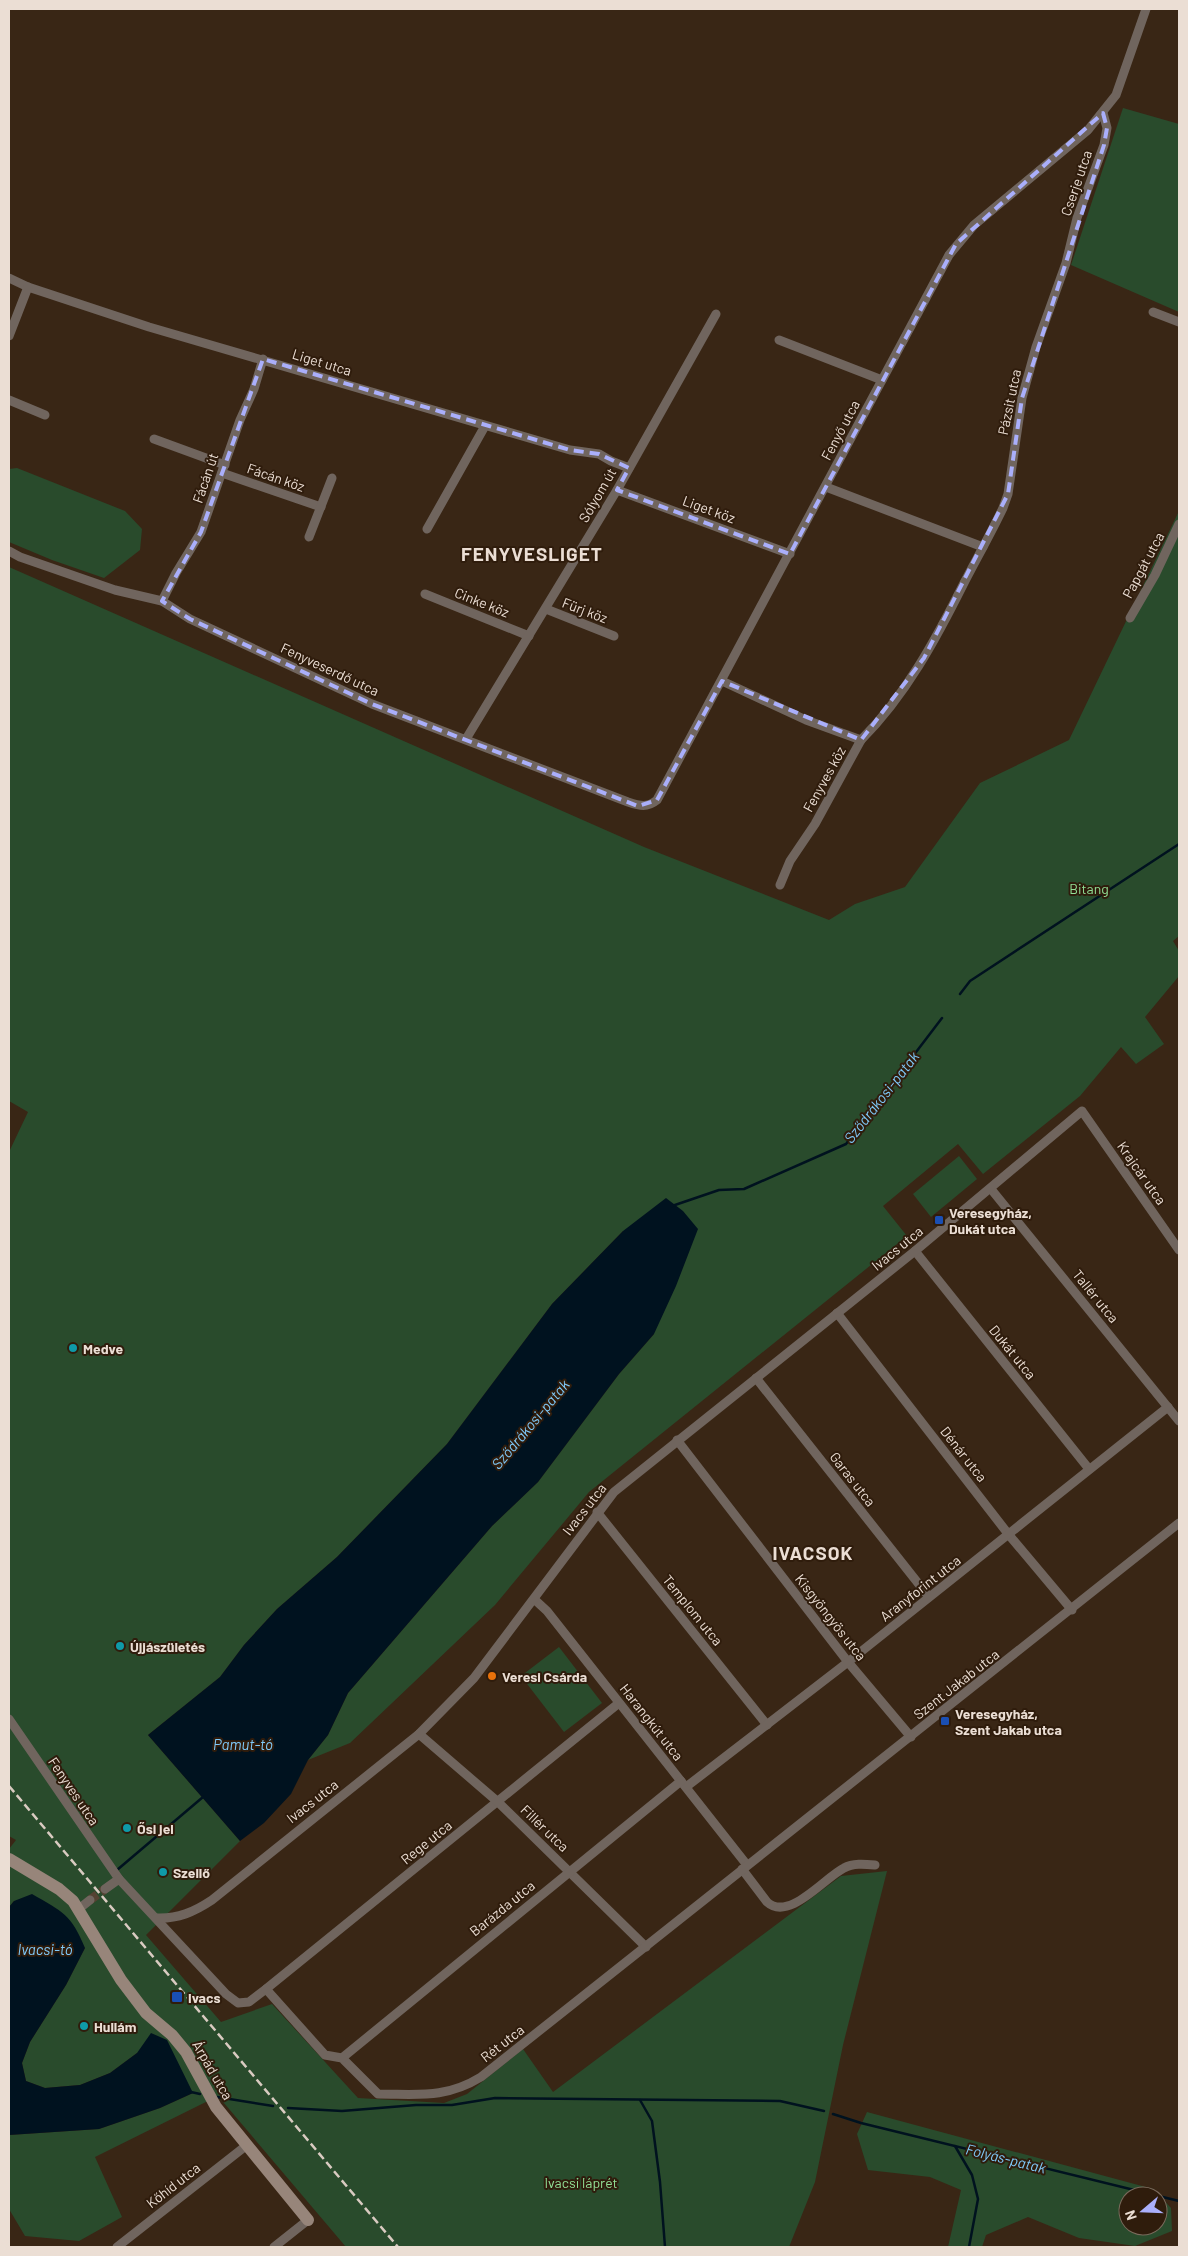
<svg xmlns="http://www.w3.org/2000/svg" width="1188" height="2256" font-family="Barlow,sans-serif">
	<rect width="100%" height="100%" fill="#392615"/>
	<g fill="#294b2c" fill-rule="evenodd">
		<path d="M1123,108L1179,124V312L1071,265Z"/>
		<path d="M17,468L125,511L142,529L140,550L104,578L52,560L9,542V469Z"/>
		<path d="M1179,511V936L1173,941L1179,951V976L1145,1017L1164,1044L1136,1064L1121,1047L1080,1096L983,1174L958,1144L883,1206L907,1236L589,1492L495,1605L350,1743L308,1760L328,1735L348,1693L492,1526L538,1482L619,1374L654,1334L623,1231L552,1304L447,1444L337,1557L277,1609L244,1645L220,1677L148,1735L240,1841L146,1935L221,2022L272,2004L358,2098L444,2103L467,2094L523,2049L553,2092L841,1876L887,1871L843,2045L815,2182L789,2247H346L218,2096L95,2157L122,2217L79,2241L25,2236L9,2209V2135L99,2129L160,2108L193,2093L137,2053L110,2073L80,2085L45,2088L26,2081L22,2063L30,2042L66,1985L85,1948L14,1901L9,1907V1849L16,1840L9,1836V1152L28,1112L9,1101V567L644,847L829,920L855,904L905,887L980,783L1069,740Z"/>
		<path d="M959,1156L977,1179L931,1217L913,1194Z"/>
		<path d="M559,1647L602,1703L564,1732L521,1676Z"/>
		<path d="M867,2112L1153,2189L1171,2208L1172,2231L1135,2246L1079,2238L1028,2217L986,2235L982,2247H948L961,2190L930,2177L868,2170L857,2134ZM1128,2196H1158V2226H1128Z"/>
	</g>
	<g fill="#00121f">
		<path d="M666,1198L683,1211L698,1229L676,1286L654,1334L619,1374L538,1482L492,1526L348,1693L328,1735L308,1760L291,1794L264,1823L240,1841L148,1735L220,1677L244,1645L277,1609L337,1557L447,1444L552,1304L623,1231Z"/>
		<path d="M32,1894C63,1912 71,1914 85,1948L66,1985L30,2042L22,2063L26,2081L45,2088L80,2085L110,2073L137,2053L151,2033L167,2040L193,2093L160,2108L99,2129L9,2135V1907L14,1901Z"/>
	</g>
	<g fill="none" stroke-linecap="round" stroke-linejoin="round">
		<g stroke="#00121f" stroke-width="2.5">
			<path d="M960,994L970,981L1179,844"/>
			<path d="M672,1206L719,1190L744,1189L846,1144L942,1018"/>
			<path d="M117,1870L203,1797"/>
			<path d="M191,2092L200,2094"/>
			<path d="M217,2097L273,2106"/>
			<path d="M640,2100L652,2121L660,2182L665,2247"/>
			<path d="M288,2108L342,2111L416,2105H452L495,2098L780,2101L824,2111"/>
			<path d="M833,2114L861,2123L1179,2201"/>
			<path d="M955,2146L972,2175L978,2199L969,2247"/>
		</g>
		<path stroke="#544232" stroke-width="9" stroke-dasharray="9 4.5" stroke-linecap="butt" d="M90,1900L105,1889"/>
		<g stroke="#70655e" stroke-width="9">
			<path d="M9,278L28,287L149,327L570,450L599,454L611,461L629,468"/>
			<path d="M1153,312L1179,322"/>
			<path d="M9,336L28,287"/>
			<path d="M779,340L882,380"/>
			<path d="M9,400L45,415"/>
			<path d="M154,439L225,465"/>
			<path d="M222,473L321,507"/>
			<path d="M826,487L983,547"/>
			<path d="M617,490L790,554"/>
			<path d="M427,529L485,426"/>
			<path d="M309,537L332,478"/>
			<path d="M9,551L20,557L115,590L162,601L190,619L372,704L628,802C640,806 647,808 657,800L949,255L974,225L1088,130L1116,95L1146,9"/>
			<path d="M425,594L529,636"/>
			<path d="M162,601L176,573L201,532L240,420L254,389L263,359"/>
			<path d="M546,609L614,636"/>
			<path d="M1130,618L1155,575L1179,524"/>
			<path d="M722,681L806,720L861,740L815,824L790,861L780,885"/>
			<path d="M466,739L617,490L716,314"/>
			<path d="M861,740C906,695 936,639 964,583C977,558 991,533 1003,508L1008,494L1022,398L1036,347L1066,263L1077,218L1104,145L1107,128L1103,113"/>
			<path d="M991,1189L1179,1421"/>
			<path d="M915,1251L1089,1469"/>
			<path d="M837,1313L1009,1535L1072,1610"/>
			<path d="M756,1378L929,1597"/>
			<path d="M677,1440L848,1662L911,1737"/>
			<path d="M597,1512L767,1725"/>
			<path d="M534,1599L547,1611L747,1865"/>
			<path d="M9,1719L119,1879L226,1994L238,2003L249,2002L266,1989L619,1703"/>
			<path d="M419,1734L498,1802L646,1947"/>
			<path d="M686,1787L848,1662L1168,1407"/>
			<path d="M742,1869L767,1902C789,1922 824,1878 844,1868C853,1863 864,1864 875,1865"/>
			<path d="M105,1889L119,1879"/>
			<path d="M80,1908L90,1900"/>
			<path d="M156,1918C178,1919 194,1912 212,1900L419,1734L474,1678L614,1492L915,1251L1082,1111L1179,1250"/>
			<path d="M266,1989L325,2055L342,2058L378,2094C418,2094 445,2099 481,2077L1179,1523"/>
			<path d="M342,2058L681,1781"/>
			<path d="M117,2247L247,2145"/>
			<path d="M274,2247L308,2220"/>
		</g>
		<path stroke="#97857a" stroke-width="12" d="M9,1859L59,1889L73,1901L121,1980L146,2013L172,2035L186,2052L216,2107L308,2220"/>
		<path stroke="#d9cbc1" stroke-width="2.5" stroke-dasharray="8 4" stroke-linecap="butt" d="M9,1786L398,2247"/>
	</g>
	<path fill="none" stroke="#aaaffb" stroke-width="4" stroke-dasharray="10 6" stroke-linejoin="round" d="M1103,113L1107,128L1104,145L1022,398L1008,494L924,658L861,740L722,681L657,800L638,806L372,704L190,619L162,601L201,532L263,359L570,450L599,454L629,468L617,490L790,554L956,244Z"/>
	<g fill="#1a4fb4" stroke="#2f1c0c" stroke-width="2">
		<rect x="934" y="1215" width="10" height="10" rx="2.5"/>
		<rect x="940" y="1716" width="10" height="10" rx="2.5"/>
		<rect x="171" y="1991" width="12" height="12" rx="2.5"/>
	</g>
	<g fill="#0f9aa8" stroke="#2f1c0c" stroke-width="2">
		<circle cx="73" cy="1348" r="5"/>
		<circle cx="120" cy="1646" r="5"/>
		<circle cx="127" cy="1828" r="5"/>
		<circle cx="163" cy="1872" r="5"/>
		<circle cx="84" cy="2026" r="5"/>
	</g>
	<circle fill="#e8710a" stroke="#2f1c0c" stroke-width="2" cx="492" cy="1676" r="5"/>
	<g text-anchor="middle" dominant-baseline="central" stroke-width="4" stroke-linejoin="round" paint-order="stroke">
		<g font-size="14" fill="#ebded4" stroke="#2f1c0c">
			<text transform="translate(1076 183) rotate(-71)">Cserje utca</text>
			<text transform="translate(322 362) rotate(17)">Liget utca</text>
			<text transform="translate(1009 402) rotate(-78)">Pázsit utca</text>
			<text transform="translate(840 430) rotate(-62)">Fenyő utca</text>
			<text transform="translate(276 477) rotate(19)">Fácán köz</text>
			<text transform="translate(205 478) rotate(-71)">Fácán út</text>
			<text transform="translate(597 495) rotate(-60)">Sólyom út</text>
			<text transform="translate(709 509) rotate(20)">Liget köz</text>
			<text transform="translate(1143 565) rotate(-62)">Papgát utca</text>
			<text transform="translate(482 602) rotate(22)">Cinke köz</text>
			<text transform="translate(585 610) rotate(21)">Fürj köz</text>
			<text transform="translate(330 669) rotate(25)">Fenyveserdő utca</text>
			<text transform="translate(824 779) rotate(-61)">Fenyves köz</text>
			<text transform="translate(1142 1173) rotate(55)">Krajcár utca</text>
			<text transform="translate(897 1248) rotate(-39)">Ivacs utca</text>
			<text transform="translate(1096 1296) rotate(51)">Tallér utca</text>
			<text transform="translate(1013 1352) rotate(51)">Dukát utca</text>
			<text transform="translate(964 1454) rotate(52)">Dénár utca</text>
			<text transform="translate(853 1479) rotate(52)">Garas utca</text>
			<text transform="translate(584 1509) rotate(-52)">Ivacs utca</text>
			<text transform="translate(920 1588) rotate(-38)">Aranyforint utca</text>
			<text transform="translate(693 1610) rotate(51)">Templom utca</text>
			<text transform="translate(831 1617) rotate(52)">Kisgyöngyös utca</text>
			<text transform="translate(956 1684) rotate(-38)">Szent Jakab utca</text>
			<text transform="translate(652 1722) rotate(52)">Harangkút utca</text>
			<text transform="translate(74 1791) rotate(56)">Fenyves utca</text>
			<text transform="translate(312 1801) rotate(-38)">Ivacs utca</text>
			<text transform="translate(545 1828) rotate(44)">Fillér utca</text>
			<text transform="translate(426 1842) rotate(-39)">Rege utca</text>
			<text transform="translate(502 1908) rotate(-39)">Barázda utca</text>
			<text transform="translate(502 2043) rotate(-38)">Rét utca</text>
			<text transform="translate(213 2070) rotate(60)">Árpád utca</text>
			<text transform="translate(173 2185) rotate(-38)">Kőhíd utca</text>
		</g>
		<g font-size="14" fill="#91df96" stroke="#2f1c0c">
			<text x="1089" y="888">Bitang</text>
			<text x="581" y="2182">Ivacsi láprét</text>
		</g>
		<g font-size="14" font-weight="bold" fill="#ebded4" stroke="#2f1c0c" text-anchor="start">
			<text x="949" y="1212">Veresegyház,<tspan x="949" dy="16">Dukát utca</tspan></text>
			<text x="83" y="1348">Medve</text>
			<text x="130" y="1646">Újjászületés</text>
			<text x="502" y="1676">Veresi Csárda</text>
			<text x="955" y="1713">Veresegyház,<tspan x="955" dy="16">Szent Jakab utca</tspan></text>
			<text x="137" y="1828">Ősi jel</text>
			<text x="173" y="1872">Szellő</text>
			<text x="188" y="1997">Ivacs</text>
			<text x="94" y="2026">Hullám</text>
		</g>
		<g font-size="15" font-style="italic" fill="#7fc9f9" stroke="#2f1c0c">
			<text transform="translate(881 1097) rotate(-52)">Sződrákosi-patak</text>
			<text transform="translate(530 1424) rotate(-50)">Sződrákosi-patak</text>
			<text x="243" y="1744">Pamut-tó</text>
			<text x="45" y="1949">Ivacsi-tó</text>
			<text transform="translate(1006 2158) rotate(14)">Folyás-patak</text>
		</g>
		<g font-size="19" font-weight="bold" letter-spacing="1" fill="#ebded4" stroke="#2f1c0c">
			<text x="532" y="553">FENYVESLIGET</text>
			<text x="813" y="1552">IVACSOK</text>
		</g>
	</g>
	<rect width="1188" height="2256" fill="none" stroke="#ebded4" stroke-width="20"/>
	<g transform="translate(1143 2211) rotate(251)"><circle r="24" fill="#2f1c0c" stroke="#7a6a5c"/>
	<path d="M0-4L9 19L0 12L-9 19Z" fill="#aaaffb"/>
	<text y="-8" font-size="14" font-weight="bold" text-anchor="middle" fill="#ebded4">N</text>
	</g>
</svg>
